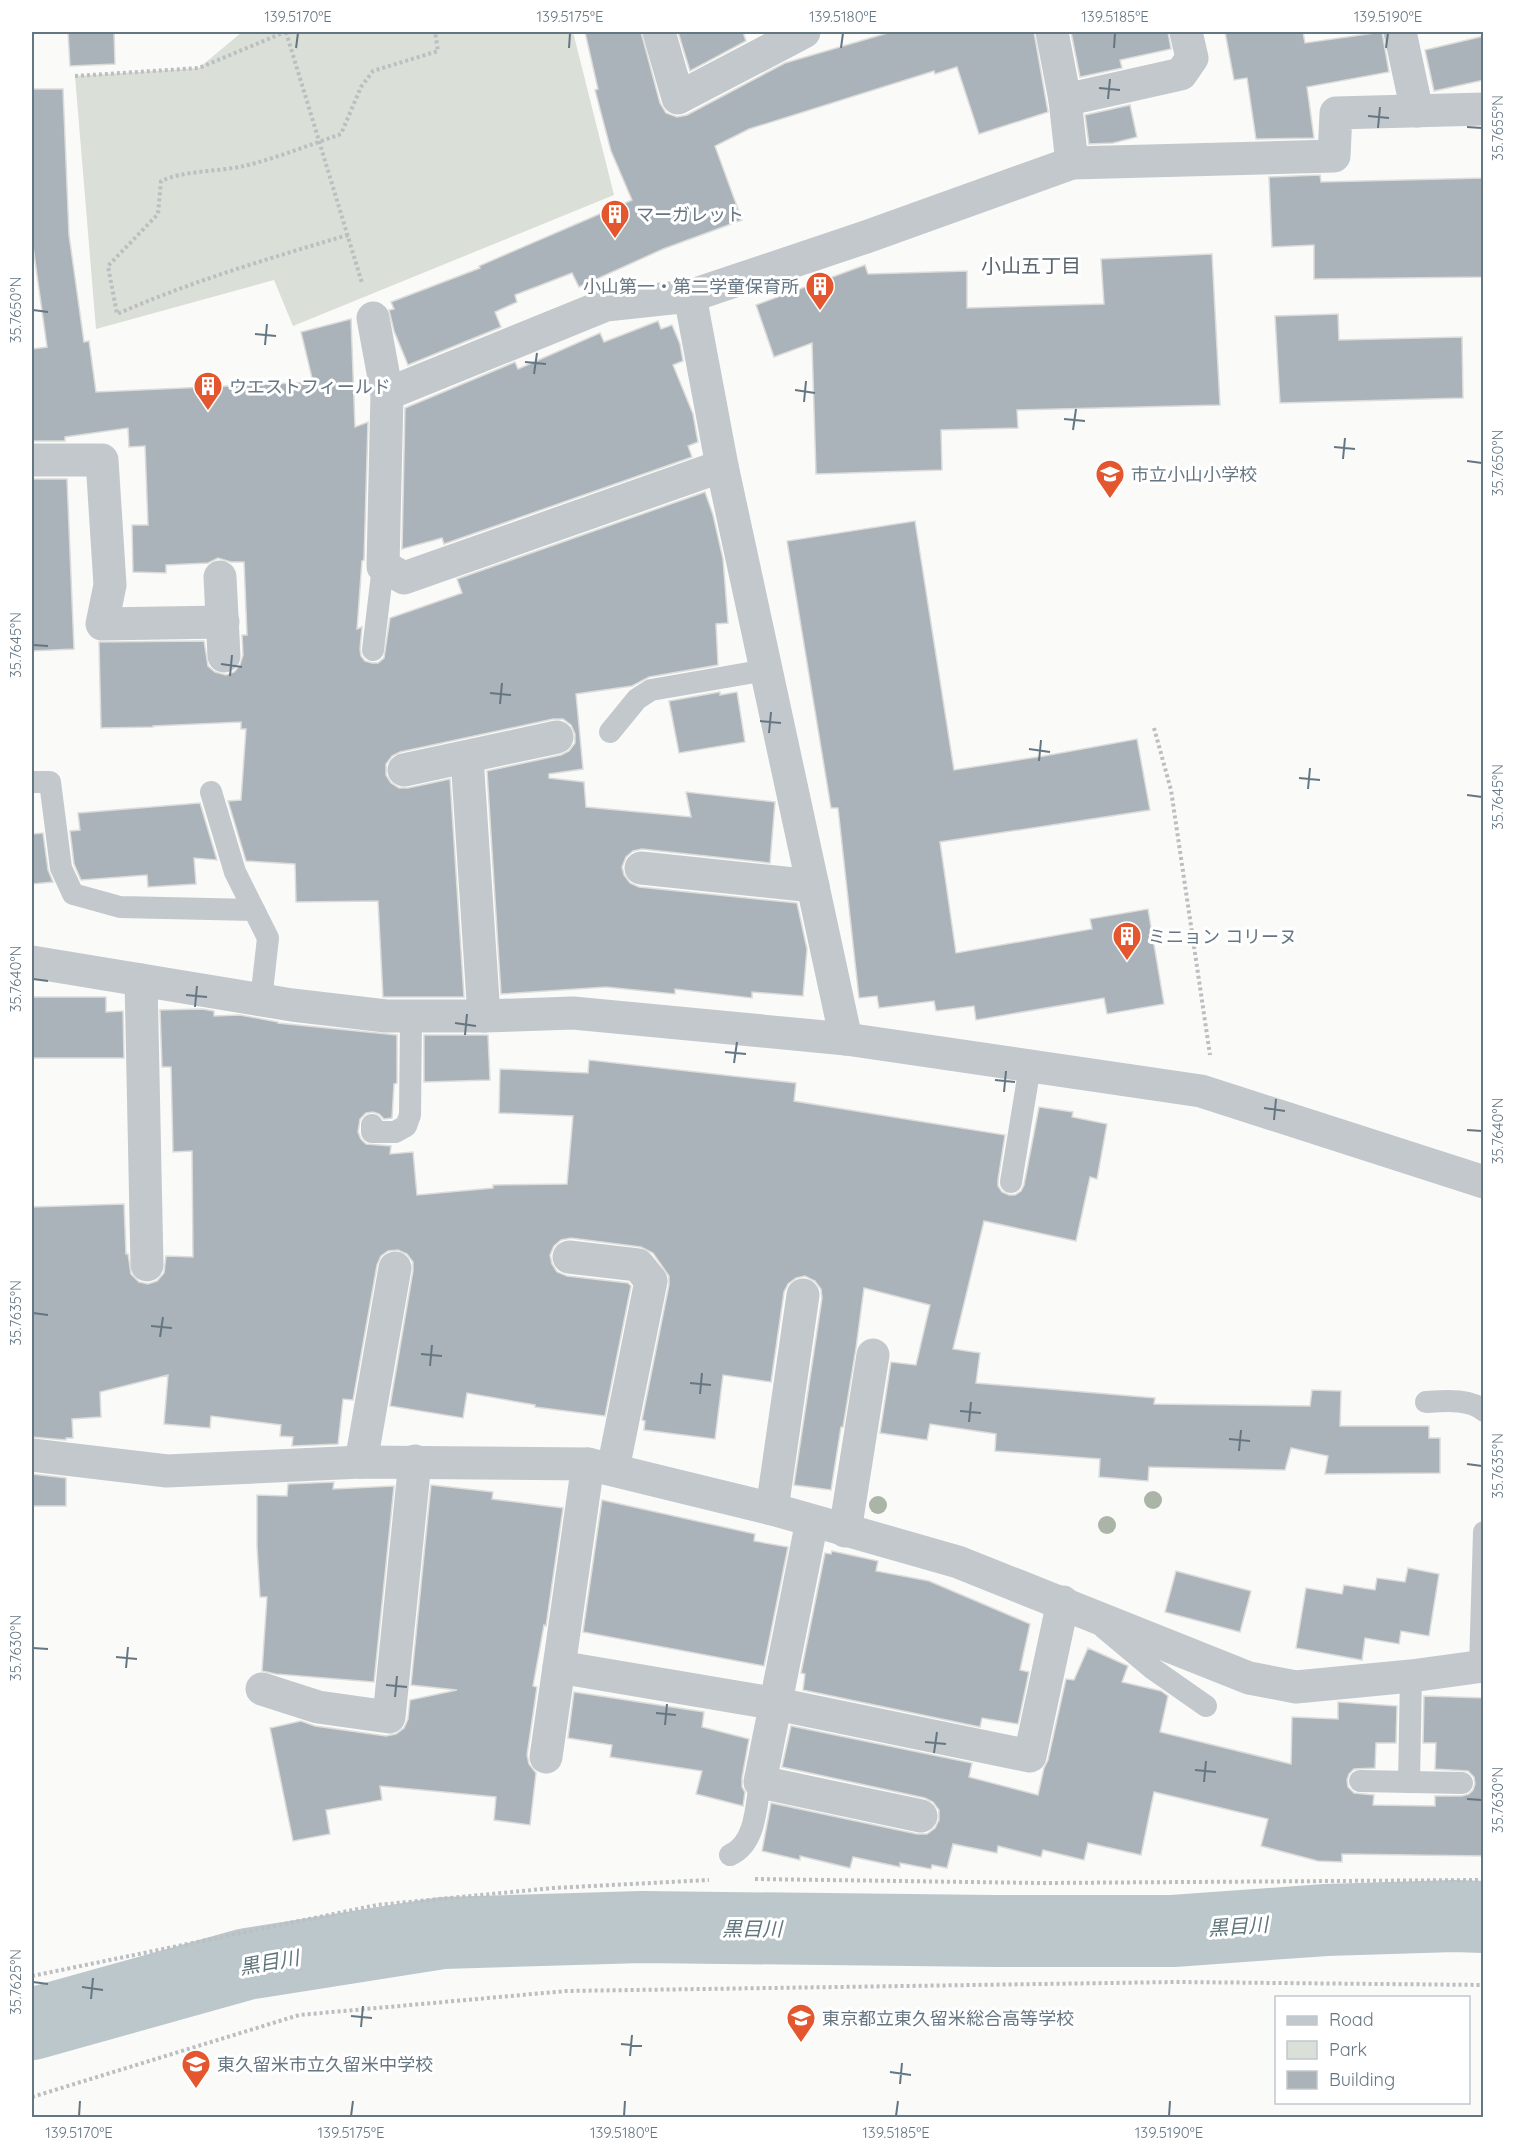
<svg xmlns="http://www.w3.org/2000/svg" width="1515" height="2149" font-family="Quicksand,'Noto Sans JP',sans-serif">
	<rect width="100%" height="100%" fill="#fafaf8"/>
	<path fill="#dadfd7" d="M242,32H573L614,195L293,326L274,280L96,329L75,76L199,68Z"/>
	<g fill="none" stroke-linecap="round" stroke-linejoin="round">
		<path stroke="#bbc7cb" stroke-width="72" d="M32,2024L247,1964L443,1933L642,1927L994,1931H1173L1326,1920L1454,1916L1484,1917"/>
	</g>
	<g fill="#aab3b9" stroke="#dcdcda" stroke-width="1.5">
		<path d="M68,32H114L115,64L70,66Z"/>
		<path d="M585,32H641L660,103L666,113L677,117L687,115L785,63L891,32H1034L1048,112L979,134L957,67L935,74L934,71L749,129L715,146L742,220L663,249L579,287L572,273L515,295L517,302L495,312L501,327L408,365L394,331L389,310L394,309L391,302L480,268L479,266L632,200L611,151L595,90L598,89Z"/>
		<path d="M678,32H743L746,41L690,71Z"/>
		<path d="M1071,32H1168L1171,49L1120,60L1122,68L1080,77Z"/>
		<path d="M1225,32H1303L1305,43L1382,32L1389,72L1307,87L1314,138L1256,139L1247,78L1234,80Z"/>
		<path d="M1484,36V80L1434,91L1425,50Z"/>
		<path d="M32,89H63L69,235L84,342L89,341L96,392L313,382L301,332L351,319L355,427L368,422L364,560L362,561L357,629L362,627L360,649L361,656L365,661L372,663H378L384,658L390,618L462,593L457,579L705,492L713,515L723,559L728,623L716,624L718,665L649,677L632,686L576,694L583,769L549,774V778L584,782L586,807L691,817L686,792L775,802L770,863L642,849L633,851L626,857L622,867L624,875L630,883L639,887L797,903L807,949L803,996L752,992V998L675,989V994L606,987L501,994L487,771L561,755L569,751L575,743V734L571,725L563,719H553L400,752L392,756L386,764V775L391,783L399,788H408L450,779L464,997H383L378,901L296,902L295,864L246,861L228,801L241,800L246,729H241V722L153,726V727L101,728L99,642L204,641L208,666L215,672L226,675L234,672L240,665L243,655L242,635H247L244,562H231L218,558L208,563L166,565V573L133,572L132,525H148L145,446L129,447L128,428L65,437V441H32V349L47,347L32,239Z"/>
		<path d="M1130,105L1137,137L1113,143L1089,144L1085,115Z"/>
		<path d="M1320,175L1321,182L1484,178V277L1314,279V245L1272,247L1269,177Z"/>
		<path d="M1212,254L1220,405L1017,410L1018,428L941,430L942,470L816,474L812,343L774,357L756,305L865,265L868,274L967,271V308L1104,304L1101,259Z"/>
		<path d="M1338,314L1339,340L1462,337L1463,398L1280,403L1275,316Z"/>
		<path d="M658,321L661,329L672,325L680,344L683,361L673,365L693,414L698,442L688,446L692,457L444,544L442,538L402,549L405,408L515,362L518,369L600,333L604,342Z"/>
		<path d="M32,479H67L74,649L32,651Z"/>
		<path d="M915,521L954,770L1044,756L1137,739L1150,810L940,842L956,953L1092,929L1090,919L1148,909L1164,1004L1107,1014L1104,998L976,1020L974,1006L936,1011L934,1001L879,1008L877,996L859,998L838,808H831L787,541Z"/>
		<path d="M720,692V695L737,692L745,742L679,753L669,701Z"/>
		<path d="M200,803L217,860L194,858L196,884L148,887L147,875L81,880L74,864L70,831L80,830L78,813Z"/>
		<path d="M43,833L48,870L53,882L32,884V834Z"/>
		<path d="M32,997H106V1012L123,1011L124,1058H32Z"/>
		<path d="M202,1009L214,1011V1016L240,1015L278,1022V1023L397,1035V1083L394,1084L392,1118L384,1119L379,1114L373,1112L366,1113L360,1119L358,1132L361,1139L366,1144L391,1146L390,1154L413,1152L417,1195L493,1188V1185L567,1184L573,1116L499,1113L500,1069L588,1073L589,1060L796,1083L794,1101L1005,1135L998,1180V1186L1002,1192L1009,1195H1015L1021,1191L1024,1185L1039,1107L1073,1112L1072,1117L1107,1124L1097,1179L1090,1177L1076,1241L984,1221L953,1349L980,1353L976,1383L1155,1398L1154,1404L1310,1406L1312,1390L1341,1391L1340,1426H1429V1438H1440V1473L1325,1474L1328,1456L1291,1448L1285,1470L1149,1467L1148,1481L1099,1477L1100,1459L995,1451L996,1434L930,1424L927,1440L880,1433L891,1362L916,1365L930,1305L864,1288L856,1348L843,1427H841L831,1490L794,1485L822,1298L821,1289L815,1281L805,1276L796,1278L788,1284L784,1292L771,1382L723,1375L715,1439L644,1430L645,1421L642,1420L669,1285V1276L653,1253L641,1247L571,1238L561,1240L554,1246L550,1255L552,1264L557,1272L567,1276L628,1283L631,1286L605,1416L535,1407V1405L467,1393L463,1418L390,1406L413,1271V1262L407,1254L398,1250L388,1251L381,1256L377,1265L353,1400L343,1399L338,1444L292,1446L293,1437L280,1436L281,1425L211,1416L210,1428L164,1424L168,1375L100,1392L101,1417L72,1419L73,1438H66V1440L32,1437V1207L124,1204L126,1254H128L131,1274L139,1282L148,1284L157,1281L164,1273L166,1256L193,1257L192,1151L173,1152L171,1067H162L160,1010Z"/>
		<path d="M424,1035H488L490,1080L424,1082Z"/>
		<path d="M32,1474L66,1478V1506H32Z"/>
		<path d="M334,1482L333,1489L394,1486L374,1682L276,1674L262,1671L267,1597H260L257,1546V1495L287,1496L288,1484Z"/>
		<path d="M431,1485L493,1492L492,1499L563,1508L546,1626L544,1625L533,1686L537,1687L527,1755L529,1764L536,1773L530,1825L494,1820L496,1797L380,1786L382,1800L326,1810L330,1834L293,1841L270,1728L301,1721L315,1726L386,1736L396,1734L404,1728L408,1719L410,1700L457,1690L411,1685Z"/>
		<path d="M602,1500L755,1534L754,1541L788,1547L764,1666L583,1632Z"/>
		<path d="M832,1551L878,1561L876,1571L929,1581L1030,1624L1020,1670L1029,1672L1018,1724L982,1718L980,1727L803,1690L805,1674L801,1673L825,1553L831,1554Z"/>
		<path d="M1408,1568L1439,1574L1429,1636L1401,1631L1399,1644L1365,1638L1362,1660L1296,1648L1306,1588L1342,1594L1344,1585L1375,1590L1377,1578L1405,1582Z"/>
		<path d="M1176,1571L1251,1591L1240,1632L1165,1612Z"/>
		<path d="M1088,1648L1128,1666L1122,1682L1161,1691L1168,1696L1160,1732L1291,1764L1292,1717L1338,1719V1702L1397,1706L1396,1743H1376L1375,1768L1354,1769L1349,1774L1347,1780L1348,1787L1354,1793L1374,1795L1373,1805L1435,1806V1796H1462L1469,1794L1473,1790L1475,1784L1474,1777L1468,1771L1435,1769L1436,1743H1423L1424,1696L1484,1698V1856L1342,1854V1862L1318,1861L1261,1846L1268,1819L1154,1792L1141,1855L1088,1843L1084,1860L1043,1850L1041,1857L998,1846L997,1853L953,1844L947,1868L932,1865L931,1869L900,1863V1867L853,1857L850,1868L800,1856V1860L762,1851L771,1803L917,1834H927L935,1828L939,1820V1810L933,1802L925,1798L782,1767L791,1726L972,1763L969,1777L1038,1795L1044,1768L1048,1760L1066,1679L1074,1680Z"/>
		<path d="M574,1692L704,1712L702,1727L749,1739L742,1778V1787L745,1792L743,1806L696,1794L702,1771L610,1757L612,1745L568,1738Z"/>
	</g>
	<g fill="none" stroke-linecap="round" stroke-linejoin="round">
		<g stroke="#bbbfc2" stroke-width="4" stroke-dasharray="3 3" stroke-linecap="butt">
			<path d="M286,32L362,283"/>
			<path d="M75,76L199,68L285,32"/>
			<path d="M348,235C270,258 192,281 117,314L108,266L158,214L161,181C186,170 217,172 244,166C277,158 309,145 341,134L361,87L373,71L438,51L435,32"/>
			<path d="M1154,728L1171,790L1210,1055"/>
			<path d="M755,1879L1040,1883L1484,1880"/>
			<path d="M32,1976L377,1905L553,1888L709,1880"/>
			<path d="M32,2097L299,2015L566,1991L1176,1982L1484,1985"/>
		</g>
		<g stroke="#c3c8cc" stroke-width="22">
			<path d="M373,650L383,566"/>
			<path d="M610,732L637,699L651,690L766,670"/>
			<path d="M32,782H50L61,868L73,894L120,907L254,910"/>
			<path d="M211,792L235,872L268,938L261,1000"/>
			<path d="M372,1125V1132H395L406,1126L410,1115L411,1016"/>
			<path d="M1011,1182L1030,1066"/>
			<path d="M1426,1402C1443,1401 1470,1398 1484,1411"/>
			<path d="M1104,1628L1153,1669L1206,1706"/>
			<path d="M1480,1666L1484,1532"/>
			<path d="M1360,1781L1462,1783"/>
			<path d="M1409,1782L1411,1676"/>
			<path d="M730,1855C756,1844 756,1806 760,1782"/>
		</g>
		<g stroke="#c3c8cc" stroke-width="33">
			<path d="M659,32L678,98L804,32"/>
			<path d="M1400,32L1417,111"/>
			<path d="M1065,100L1181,74L1192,58L1186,32"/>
			<path d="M1072,163L1334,156L1336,113L1484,109"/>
			<path d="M690,296L722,466L846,1039"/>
			<path d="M373,318L387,394L383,566L404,578L722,466"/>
			<path d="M387,394L606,305L690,296L866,237L1072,163L1065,100L1052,32"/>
			<path d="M32,460H102L110,585L102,624L223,622"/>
			<path d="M220,577L224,656"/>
			<path d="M467,757L484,1016"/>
			<path d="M404,770L557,737"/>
			<path d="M641,868L813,886"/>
			<path d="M32,962L292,1005L386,1016H484L573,1013L846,1039L1201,1091L1484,1182"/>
			<path d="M141,980L147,1265"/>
			<path d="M569,1257L638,1265L651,1281L613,1469"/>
			<path d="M32,1455L167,1471L361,1462L588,1464L772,1509L958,1562L1249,1678L1296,1687L1411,1676L1484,1666"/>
			<path d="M361,1462L395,1268"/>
			<path d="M588,1464L559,1667L777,1704L1030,1756L1063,1602"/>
			<path d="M772,1509L803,1295"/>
			<path d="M812,1521L760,1782L921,1816"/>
			<path d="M845,1531L873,1355"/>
			<path d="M262,1689L318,1707L389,1717L415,1461"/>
			<path d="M546,1757L559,1667"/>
		</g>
	</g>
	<g fill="#aab4a7">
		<circle cx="1153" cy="1500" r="9"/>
		<circle cx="878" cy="1505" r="9"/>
		<circle cx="1107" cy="1525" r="9"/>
	</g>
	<path fill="none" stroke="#657683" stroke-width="2" d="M296,48L298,33M569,48L570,33M841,48L843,33M1114,48L1115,33M1386,48L1388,33M1099,88L1120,90M1108,99L1110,79M1368,116L1389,118M1467,127L1482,128M1378,128L1380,107M33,310L48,312M255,334L276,336M265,345L267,324M525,362L546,364M534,374L537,353M795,390L815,393M804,402L806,381M1064,419L1085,421M1073,430L1076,409M1334,447L1355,449M1343,459L1345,438M1467,461L1482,463M33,645L48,646M221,664L242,667M230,676L232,655M490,693L511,695M500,704L502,683M760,721L781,723M769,733L771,712M1029,749L1050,752M1039,761L1041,740M1299,778L1320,780M1308,789L1310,768M1467,795L1482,797M33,979L48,981M186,995L207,997M195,1007L197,986M455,1023L476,1026M465,1035L467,1014M725,1052L746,1054M734,1063L737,1042M995,1080L1015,1082M1004,1092L1006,1071M1264,1108L1285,1111M1274,1120L1276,1099M1467,1130L1482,1131M33,1313L48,1315M151,1326L172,1328M160,1337L163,1317M421,1354L442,1356M430,1366L432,1345M690,1383L711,1385M700,1394L702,1373M960,1411L981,1413M969,1422L971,1402M1229,1439L1250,1441M1239,1451L1241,1430M1467,1464L1482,1466M33,1648L48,1649M116,1657L137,1659M126,1668L128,1647M386,1685L407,1687M395,1697L397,1676M656,1713L676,1715M665,1725L667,1704M925,1742L946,1744M934,1753L937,1732M1195,1770L1216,1772M1204,1782L1206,1761M1467,1799L1482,1800M33,1982L48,1984M82,1987L103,1990M91,1999L93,1978M351,2016L372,2018M361,2027L363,2006M621,2044L642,2046M630,2056L632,2035M890,2072L911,2075M900,2084L902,2063M79,2116L80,2101M351,2116L353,2101M624,2116L625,2101M896,2116L898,2101M1169,2116L1170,2101"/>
	<defs>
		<g id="building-pin" transform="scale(1.5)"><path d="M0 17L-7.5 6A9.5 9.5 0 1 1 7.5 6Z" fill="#e4572e" stroke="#fff"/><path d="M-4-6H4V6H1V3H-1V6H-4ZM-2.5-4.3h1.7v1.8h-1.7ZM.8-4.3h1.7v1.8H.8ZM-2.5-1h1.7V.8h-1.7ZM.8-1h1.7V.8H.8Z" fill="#fff"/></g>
		<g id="school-pin" transform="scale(1.5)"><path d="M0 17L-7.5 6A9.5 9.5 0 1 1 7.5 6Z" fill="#e4572e" stroke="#fff"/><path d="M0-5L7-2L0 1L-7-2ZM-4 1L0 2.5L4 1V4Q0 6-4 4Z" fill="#fff"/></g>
	</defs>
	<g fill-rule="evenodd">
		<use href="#building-pin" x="615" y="214"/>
		<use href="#building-pin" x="820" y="286"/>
		<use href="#building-pin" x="208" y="386"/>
		<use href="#school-pin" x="1110" y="474"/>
		<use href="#building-pin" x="1127" y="936"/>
		<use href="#school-pin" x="801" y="2018"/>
		<use href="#school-pin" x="196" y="2064"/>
	</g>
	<g text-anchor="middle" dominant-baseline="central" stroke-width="6" stroke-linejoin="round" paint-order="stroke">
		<g font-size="18" fill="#657683" stroke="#fff" text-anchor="start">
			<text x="636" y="214">マーガレット</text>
			<text x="799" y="286" text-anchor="end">小山第一・第二学童保育所</text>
			<text x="229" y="386">ウエストフィールド</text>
			<text x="1131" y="474">市立小山小学校</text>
			<text x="1148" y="936">ミニョン コリーヌ</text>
			<text x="822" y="2018">東京都立東久留米総合高等学校</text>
			<text x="217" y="2064">東久留米市立久留米中学校</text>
		</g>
		<g font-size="20" fill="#57646e" stroke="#fff">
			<text x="1031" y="265">小山五丁目</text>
		</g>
		<g font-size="20" font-style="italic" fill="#60757c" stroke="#fff">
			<text transform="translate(1238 1926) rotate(-4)">黒目川</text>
			<text x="752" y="1928">黒目川</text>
			<text transform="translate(269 1962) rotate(-10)">黒目川</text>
		</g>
	</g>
	<rect width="1515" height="2149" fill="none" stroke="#ffffff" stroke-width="66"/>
	<rect x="1275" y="1996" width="195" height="108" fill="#ffffff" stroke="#c1c8cd" stroke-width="1.5"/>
	<rect x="1287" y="2016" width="30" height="9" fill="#c3c8cc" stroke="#c1c8cd" stroke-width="1.5"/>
	<text x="1329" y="2026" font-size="18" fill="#657683">Road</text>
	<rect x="1287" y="2041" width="30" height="18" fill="#dadfd7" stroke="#c1c8cd" stroke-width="1.5"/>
	<text x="1329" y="2056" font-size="18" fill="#657683">Park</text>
	<rect x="1287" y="2071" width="30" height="18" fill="#aab3b9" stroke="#c1c8cd" stroke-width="1.5"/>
	<text x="1329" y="2086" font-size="18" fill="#657683">Building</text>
	<rect x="33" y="33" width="1449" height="2083" fill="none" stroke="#657683" stroke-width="2"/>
	<g font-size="15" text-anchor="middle" fill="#657683">
		<text x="298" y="22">139.5170°E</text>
		<text x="570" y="22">139.5175°E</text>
		<text x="843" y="22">139.5180°E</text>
		<text x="1115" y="22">139.5185°E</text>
		<text x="1388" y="22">139.5190°E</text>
		<text transform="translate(1498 128) rotate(-90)" y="5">35.7655°N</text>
		<text transform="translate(16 310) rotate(-90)" y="5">35.7650°N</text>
		<text transform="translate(1498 463) rotate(-90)" y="5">35.7650°N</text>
		<text transform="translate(16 645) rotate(-90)" y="5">35.7645°N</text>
		<text transform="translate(1498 797) rotate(-90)" y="5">35.7645°N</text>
		<text transform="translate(16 979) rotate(-90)" y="5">35.7640°N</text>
		<text transform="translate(1498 1131) rotate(-90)" y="5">35.7640°N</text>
		<text transform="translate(16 1313) rotate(-90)" y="5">35.7635°N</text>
		<text transform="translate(1498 1466) rotate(-90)" y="5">35.7635°N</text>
		<text transform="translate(16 1648) rotate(-90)" y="5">35.7630°N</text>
		<text transform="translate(1498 1800) rotate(-90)" y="5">35.7630°N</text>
		<text transform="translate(16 1982) rotate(-90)" y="5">35.7625°N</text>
		<text x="79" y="2138">139.5170°E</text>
		<text x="351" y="2138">139.5175°E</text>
		<text x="624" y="2138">139.5180°E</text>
		<text x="896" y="2138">139.5185°E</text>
		<text x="1169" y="2138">139.5190°E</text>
	</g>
</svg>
